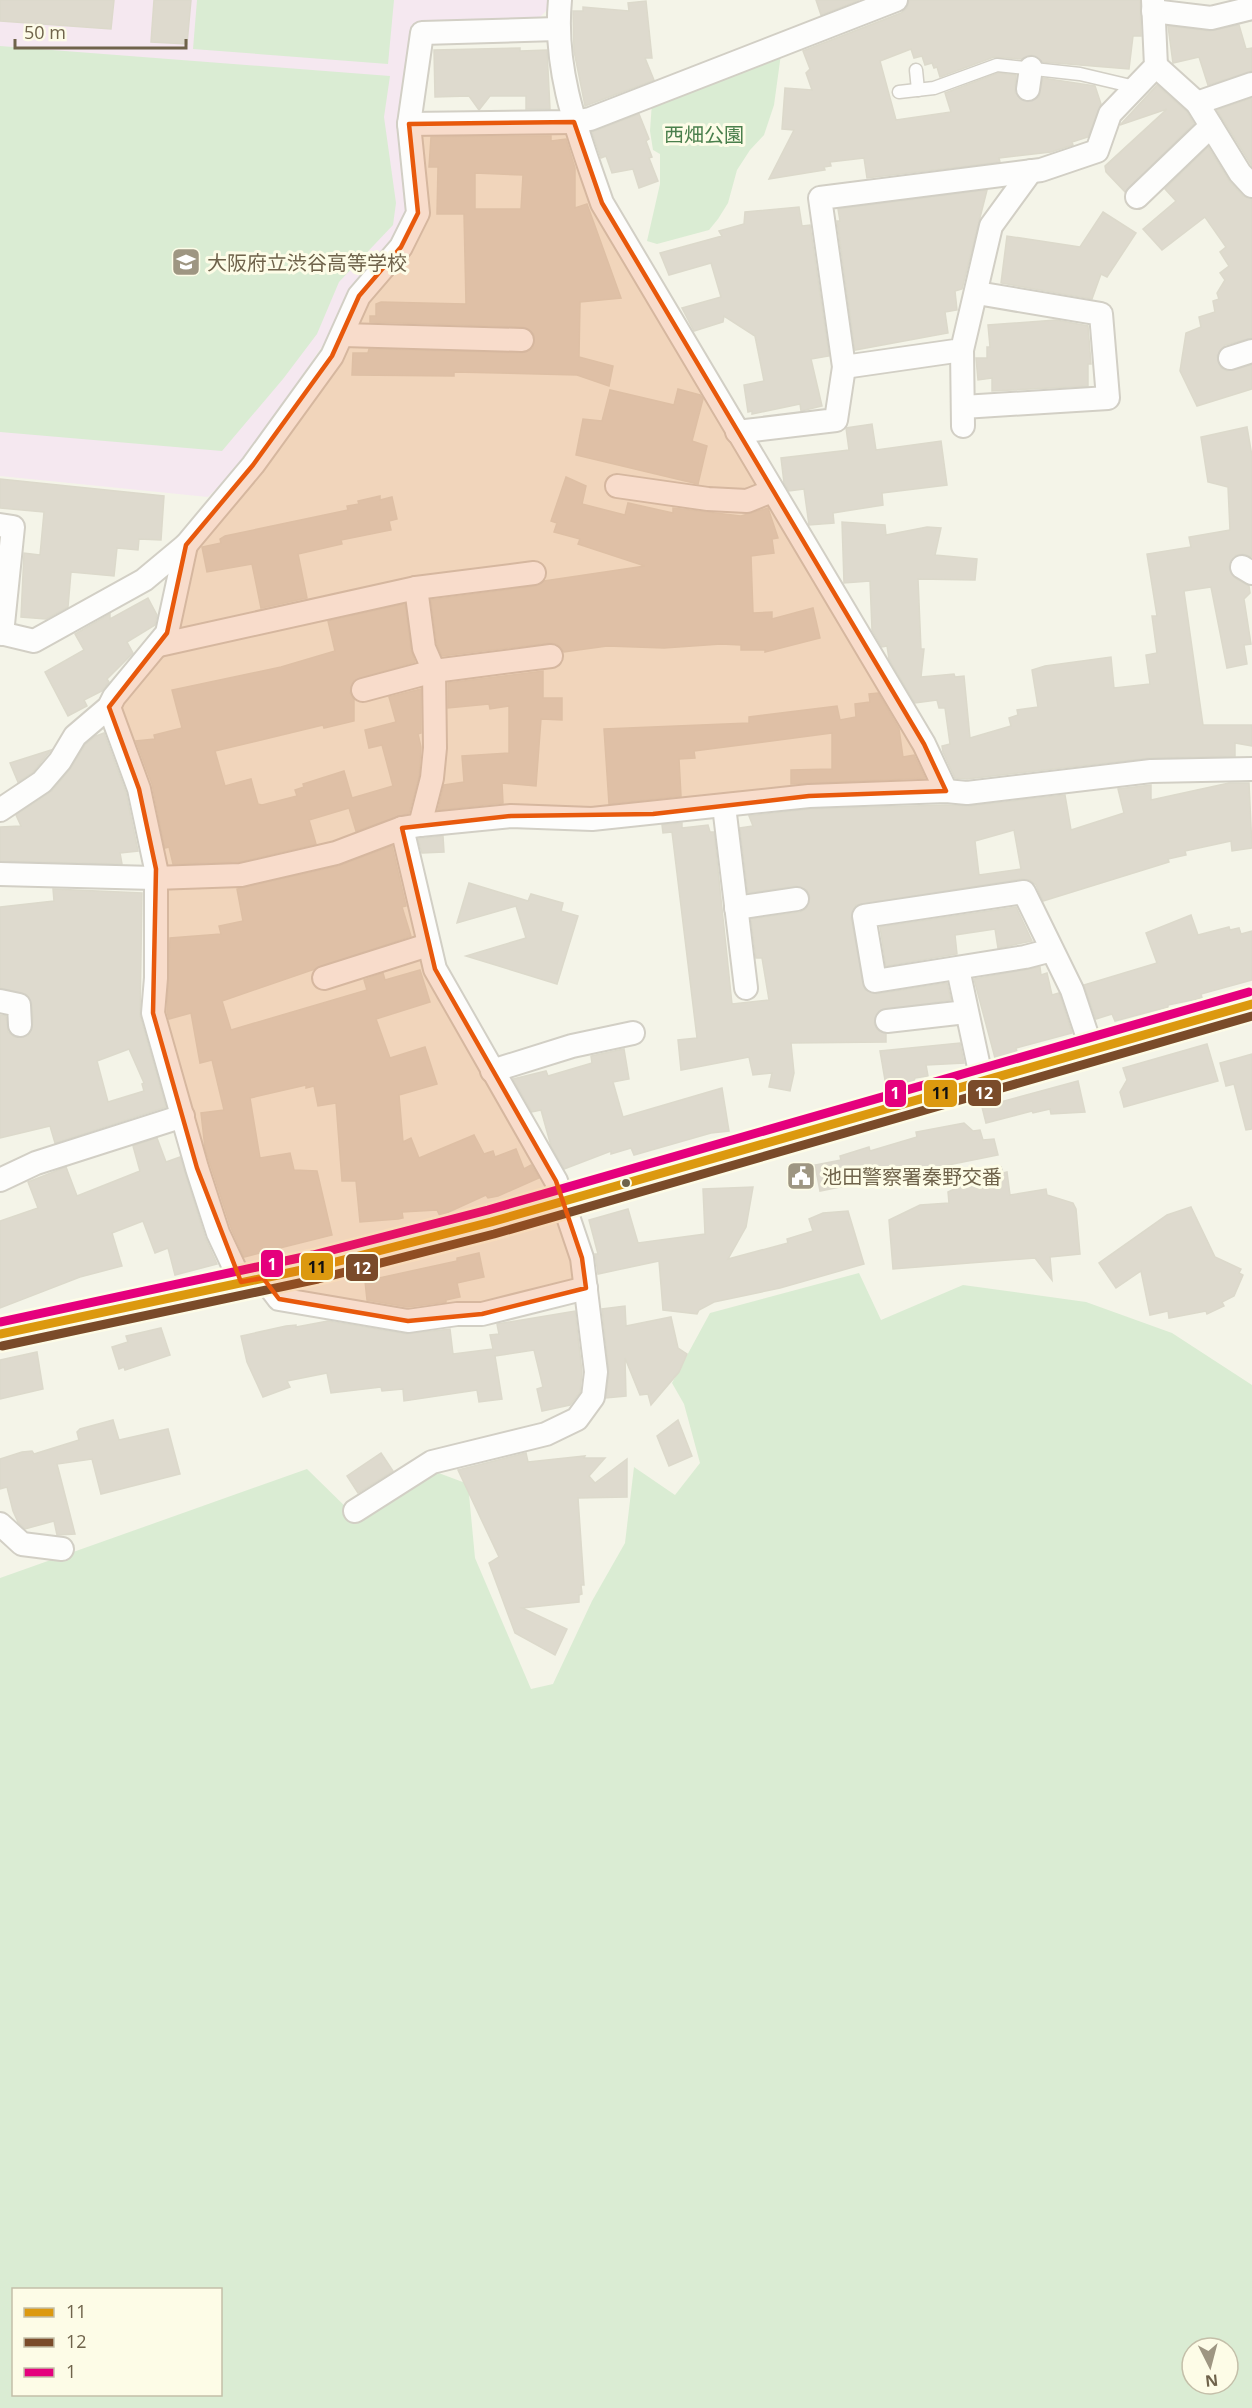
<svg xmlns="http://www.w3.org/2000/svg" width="1252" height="2408" font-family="'Open Sans','Noto Sans JP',sans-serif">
	<rect width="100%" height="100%" fill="#f4f4e8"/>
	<path fill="#f5e8f0" d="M0,0H548L547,10L539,18L414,23L397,119L406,211L393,236L351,289L329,336L246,459L208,497L0,476Z"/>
	<g fill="#daecd3" fill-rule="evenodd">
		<path d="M197,0H394L388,64L193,49Z"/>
		<path d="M0,46L390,76L384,117L396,203L393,225L339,282L317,334L283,379L222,451L0,432Z"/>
		<path d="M781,54L774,105L764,135L750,150L737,170L728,203L718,219L709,230L657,244L647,241L660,184V154L653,150L650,131L652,102Z"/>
		<path d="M859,1273L881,1320L963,1285L1086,1302L1172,1333L1252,1385V2408H0V1578L307,1469L358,1519L436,1472L468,1484L475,1558L531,1689L553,1684L592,1601L625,1543L634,1467L675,1495L700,1463L684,1404L672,1383L710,1313ZM14,2290H220V2394H14ZM1192,2348H1228V2384H1192Z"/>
	</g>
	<g fill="#dedace" stroke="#dcd9cb" stroke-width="1.5" fill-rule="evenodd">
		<path d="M0,0H114L111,29L0,21Z"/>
		<path d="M154,0H191L187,44L151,42Z"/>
		<path d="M816,0H859L821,15Z"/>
		<path d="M909,0H1140L1141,36H1133L1129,69L1043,62L1032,55L1021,59L994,57L940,77L937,67L934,68L932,63L925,65L922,56L914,58L911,49L880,61L896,120L951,112L945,93L998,73L1016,75L1015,93L1027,102L1039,97L1043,78L1095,86L1101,104L1088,137L1072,142L1073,145L1051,152L999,158L1000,162L867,178L864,158L830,162L831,166L824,167L825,170L769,179L794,130L782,129L785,88L812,90L806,73L810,69L803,51L901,13L907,8Z"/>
		<path d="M646,1L652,58H645L654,80L585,106L574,51L573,11H583V7L629,11L628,3Z"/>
		<path d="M1239,25L1246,49L1252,48V71L1208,85L1199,57L1173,63L1168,26L1210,31Z"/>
		<path d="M520,48V51L547,50L550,109H526V96H490L479,110L469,96L435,97L434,50Z"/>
		<path d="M1157,85L1187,112L1194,124L1125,192L1106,172L1105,166L1167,109L1120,125Z"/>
		<path d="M1252,98V166L1217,110Z"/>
		<path d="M639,114L649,139L646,141L652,157L649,158L658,181L639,188L633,169L612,173L606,156L601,158L592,132Z"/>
		<path d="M551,136V141L566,139L575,168V208L587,204L621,298L580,302L579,357L613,366L609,386L577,375L454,372V376L352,375L353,353H368L369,349L522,353L533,348L534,334L523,327L370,322V316H376V304L381,302L466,304L464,214H437L438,167H429L431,137ZM475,173L523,175L521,209H475Z"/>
		<path d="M1208,147L1230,182L1243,196L1252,199V338L1225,345L1217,356L1221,368L1227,371L1252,365V389L1197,406L1180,371L1186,333L1201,327L1199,317L1215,312L1213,301L1219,299L1217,293L1225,280L1220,273L1229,266L1220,252L1226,247L1205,217L1162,250L1143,229L1176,201L1165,189Z"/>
		<path d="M987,190L962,289L955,291L957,310L945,312L948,333L855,350L837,221H840L838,209Z"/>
		<path d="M799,207L802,226L810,225L829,356L811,359L822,406L801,411L800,404L752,414V411L748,412L744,385L764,381L755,336L724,316L723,322L694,331L682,308L721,297L711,263L669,275L660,253L722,236L719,231L744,224L745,212Z"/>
		<path d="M1103,212L1136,233L1107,277L1101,274L1092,299L1001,283L1007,236L1080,247Z"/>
		<path d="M1056,320L1088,326L1091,364H1088V386L992,391V378L978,380L976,358H987V347H990L988,325Z"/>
		<path d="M678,389L700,395L703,399L692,441L707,446L698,484L576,455L583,419L602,421L610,390L674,405Z"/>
		<path d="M872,424L876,450L941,441L947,485L882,493L883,505L833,513L834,523L809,525L804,489L789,491L784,483L781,458L849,450L846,428Z"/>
		<path d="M1247,427L1252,456V557L1243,554L1236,555L1229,567L1235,578L1249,586L1250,593L1244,599L1251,644L1244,645L1247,664L1227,668L1211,587L1184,591L1203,725H1252V746L1235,743V756L1149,758L967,779L955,778L943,752L942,746L950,744L945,708H939L937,700L915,703L889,659L887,646L882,647L872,630L870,581L844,583L842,522L885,525L886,535L927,527L941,528L935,555L977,559L975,580L918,579L921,649H924L921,677L954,674L955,677L964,676L970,738L1011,726L1009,718L1018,715L1017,710L1038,707L1032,670L1045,666L1111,657L1114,688L1150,684L1146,655L1157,653L1152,616H1157L1147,554L1191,547L1189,537L1230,530L1228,487L1208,482L1201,437Z"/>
		<path d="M566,477L586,486L582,504L625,515L628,503L673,513V508L741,516L768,508L778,538L772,539L774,553L751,556L753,613L772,612V619L813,608L820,638L765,652V650H741V645L721,644L664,648L607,646L564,652L557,644L549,643L442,656L437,644L431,600L536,586L544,581L645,566L578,544L580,539L554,532L557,523L551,521Z"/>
		<path d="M0,479L164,496L161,540L139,539L138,550L117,548L114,576L71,572L68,607L46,619L21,617L24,553L40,555L44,512L0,508Z"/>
		<path d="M380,496V500L392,497L397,519L389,521L391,530L341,540L342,544L298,554L307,598L261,608L252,564L207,572L202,547L221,543L220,539L225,536L348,510L347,506L359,504L358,501Z"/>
		<path d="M148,598L157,615L155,625L127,642L133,653L107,679L109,682L102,691L84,700L87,706L68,716L45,672L84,650L75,634L110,614V619Z"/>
		<path d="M405,604L411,650L415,662L354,680L350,693L354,700V721L324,728L323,725L215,751L225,786L251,779L258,804L262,805L297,796L295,790L304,787L303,784L344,771L352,798L393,786L382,745L369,748L365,730L396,722L389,697L421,689V733L418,734L421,747L419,776L409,813L356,831L349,808L309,820L316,844L239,862L173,864L169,847L165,848L152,784L136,741L155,739L154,735L182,728L172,690L281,667L335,651L328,621Z"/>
		<path d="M543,671V698H562V720L541,719L536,786L502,783L503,803L438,810L444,785L464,782L462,756L509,753V706L490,709L489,704L448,708V683Z"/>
		<path d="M878,693L899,729L903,757L914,755L925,778L791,784V770L832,769V733L694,751L695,758L679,759L681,796L609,804L604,729L749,723V717L837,706L840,720L856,717L855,704L870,702L869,694Z"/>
		<path d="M104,733L126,793L138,851L120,853L122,864L0,861V827L21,826L16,815L52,791L71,768L85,745L96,736Z"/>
		<path d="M51,750L33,772L18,782L10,763Z"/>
		<path d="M1229,783H1249L1252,848L1232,851L1231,841L1185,851L1186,855L1168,859L1169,862L1043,901L1036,885L1030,880L1022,879L856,905L851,918L865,990L877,994L947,983L951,1000L879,1011L874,1023L877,1029L886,1034V1042L791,1043L794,1073L790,1091L769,1087L772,1073L753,1075L749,1057L681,1070L678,1040L697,1038L672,832L663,833L662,825L682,823V828L708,825L710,832H714L732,1004L769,1000L762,958H756L751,919L800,912L806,909L810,898L807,890L796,886L748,893L740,828L753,826L749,816L810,809L946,805L969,806L1065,795L1071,830L1124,813L1118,789L1151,785V800ZM1014,830L1021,869L979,875L975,841Z"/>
		<path d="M443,836L444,852L422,853L418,839Z"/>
		<path d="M392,846L406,906L402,907L411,936L222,1001L231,1030L367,990L364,980L383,973L385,980L420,970L430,1002L376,1019L390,1058L425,1047L437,1084L399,1095L403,1142L411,1138L419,1158L474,1135L484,1154L493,1151L495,1157L516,1149L524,1169L531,1165L539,1178L498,1196L488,1198L486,1195L440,1216L437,1210L402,1212L403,1218L398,1219L360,1222L356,1181H342L336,1103L318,1106L314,1086L306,1088V1085L250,1098L260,1158L290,1153L294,1170L317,1171L332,1235L244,1257L231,1228L205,1148L201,1113L224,1110L212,1060L200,1063L191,1013L169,1019L167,1012L170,938L221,934L219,926L243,921L237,889L339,866Z"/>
		<path d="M469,883L528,901L531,894L563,903L561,911L578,916L557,984L466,956L526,938L516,906L457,923Z"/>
		<path d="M53,889L142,893L140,1016L166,1107L55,1143L50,1126L0,1138V1015L6,1016L8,1032L14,1037L28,1036L33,1024L32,1004L27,995L0,988V907L54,901ZM129,1049L144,1083L142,1084L144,1091L108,1102L97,1061Z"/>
		<path d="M1016,907L1032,941L998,948L995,929L955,935L957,954L886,966L880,927Z"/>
		<path d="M1191,915L1198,935L1229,927L1230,930L1239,928L1241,934L1252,931V980L1201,994L1202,998L1168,1005V1007L1115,1021L1112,1014L1096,1019L1084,985L1157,963L1146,933Z"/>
		<path d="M1040,967L1041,975L1047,973L1052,995L1059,993L1072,1033L1016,1048L1017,1052L995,1058L974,979Z"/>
		<path d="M960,1043L964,1063L926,1065L928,1076L915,1078L914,1081L886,1086L880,1051Z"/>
		<path d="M1207,1044L1218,1081L1124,1107L1120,1092L1127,1080L1123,1068Z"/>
		<path d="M624,1049L629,1079L613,1082L623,1117L722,1088L729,1131L711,1133L634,1155L631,1148L611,1154V1151L564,1169L551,1146L541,1110L532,1112L513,1079L546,1071L548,1076L592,1063L591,1056Z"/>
		<path d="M1252,1054V1129L1246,1130L1234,1084L1226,1086L1220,1063Z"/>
		<path d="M1078,1081L1085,1112L1051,1114L1050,1109L1033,1113L1032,1111L986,1123L982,1107Z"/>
		<path d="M964,1123L973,1131L980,1130L983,1140L994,1139L998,1155L923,1170L922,1166L879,1179L820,1191L815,1165L841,1160L840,1156L869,1147L870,1151L917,1137L916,1132Z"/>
		<path d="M157,1138L166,1162L180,1157L205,1237L217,1264L175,1275L168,1248L155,1253L143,1221L112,1233L122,1266L80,1277L0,1308V1221L38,1208L28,1182L66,1167L77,1196L140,1171L133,1146Z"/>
		<path d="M1001,1167L1003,1173L1007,1172L1010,1195L1046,1189L1047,1195L1073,1203L1076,1209L1080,1254L1050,1257L1052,1280L1035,1258L893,1269L889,1220L920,1205L949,1203L948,1192Z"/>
		<path d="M753,1187L746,1227L728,1259L788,1243L787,1239L813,1231L809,1219L823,1213L848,1211L864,1264L780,1288L714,1302L699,1310L697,1314L663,1310L659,1261L598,1274L595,1254H598L589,1220L628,1209L638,1243L705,1234L703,1189Z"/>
		<path d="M1191,1207L1215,1257L1241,1269L1239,1273L1243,1275L1234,1296L1222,1302L1224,1306L1207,1314L1206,1311L1169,1318L1168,1311L1150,1315L1141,1271L1116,1288L1099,1263L1167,1215Z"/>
		<path d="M479,1253L484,1277L457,1283L460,1297L446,1300V1302L408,1307L367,1300L365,1281L457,1261V1258Z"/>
		<path d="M625,1306L626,1326L671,1317L678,1348L687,1354L679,1372L651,1405L648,1394L640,1395L625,1358L626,1396L606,1398L609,1371L602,1309Z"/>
		<path d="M575,1311L582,1372L580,1392L570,1405L542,1411L537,1389L543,1387L534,1350L495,1356L502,1399L479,1402L477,1390L404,1401L403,1389L382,1391L381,1387L331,1393L327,1373L287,1381L290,1387L263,1397L247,1362L241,1336L286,1326L296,1325V1327L328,1321L406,1334L450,1329L453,1354L493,1349L490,1335L499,1334L497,1324Z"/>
		<path d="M161,1328L170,1355L125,1370L124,1367L119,1369L112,1347L128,1342L126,1336Z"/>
		<path d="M37,1352L43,1389L0,1399V1360Z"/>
		<path d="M113,1420L119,1440L168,1429L180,1474L101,1494L92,1459L57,1464L75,1534L57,1535L54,1521L25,1529L18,1522L13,1511L7,1487L0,1489V1459L22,1452L32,1451L34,1454L79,1440L77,1432L80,1429Z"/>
		<path d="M678,1420L692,1456L669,1466L657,1436Z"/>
		<path d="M381,1453L393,1471L358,1493L347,1476Z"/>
		<path d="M526,1453L528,1462L585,1456L584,1458H605L589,1476L595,1483L627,1459V1497L578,1498L584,1585H581L582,1594L579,1595V1602L522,1608L567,1629L555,1655L515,1633L489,1563L499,1557L458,1470Z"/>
	</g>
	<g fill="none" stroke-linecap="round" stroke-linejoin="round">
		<g stroke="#d2cfc5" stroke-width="15">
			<g id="lane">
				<path d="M916,70L918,90"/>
				<path d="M899,92L934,88L997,65L1080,74L1135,87"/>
			</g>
		</g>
		<g stroke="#d2cfc5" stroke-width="26">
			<g id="street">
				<path d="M560,0C553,72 579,136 602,203L924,744L946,791"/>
				<path d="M1153,11L1211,18L1252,8"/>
				<path d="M1156,66L1197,103L1240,173L1252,186"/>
				<path d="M1028,89L1031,68"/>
				<path d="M1197,103L1252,84"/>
				<path d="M409,124L574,122L590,119L896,0"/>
				<path d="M1137,197L1211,126"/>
				<path d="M343,335L522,340"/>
				<path d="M962,350L963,426"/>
				<path d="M1230,358L1252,351"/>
				<path d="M844,367L962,350L991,226L1031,171"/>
				<path d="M963,407L1108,398L1101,314L977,293"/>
				<path d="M737,432L836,420L844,367L820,198L1041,170L1097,151L1110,114L1156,66L1153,0"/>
				<path d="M617,486L708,499L747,501L772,491"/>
				<path d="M0,525L13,527L2,634"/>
				<path d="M1242,567L1252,573"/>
				<path d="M416,588L424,648L434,671L435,748L432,778L420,825"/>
				<path d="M0,633L34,641L144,580L186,545L253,465L332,356L359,296L401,247L418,213L409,124L422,33L557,29"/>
				<path d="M159,645L416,588L534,573"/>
				<path d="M363,690L434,671L551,656"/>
				<path d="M109,707L139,789L156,869V978L153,1013L197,1168L218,1233L241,1282"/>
				<path d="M724,806L746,988"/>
				<path d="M0,810L42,782L60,761L75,736L109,707L114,697L167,633L186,545"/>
				<path d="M0,874L154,878L241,875L336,853L402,828L420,825L511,816L592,819L809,796L946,791L967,793L1151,771L1252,769"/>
				<path d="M736,908L797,899"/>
				<path d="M1052,950L1025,957L875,981L864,916L1024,892L1072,990L1092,1050"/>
				<path d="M958,969L982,1081"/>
				<path d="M324,978L428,945"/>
				<path d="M0,1001L19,1005L20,1025"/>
				<path d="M887,1021L966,1012"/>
				<path d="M492,1071L572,1046L633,1033"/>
				<path d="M0,1180L36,1163L183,1116"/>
				<path d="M263,1278L279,1299L408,1321L457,1314H482L586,1288"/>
				<path d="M355,1511L432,1462L546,1434L577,1419L593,1397L596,1372L582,1258L556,1181L435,969L402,828"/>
				<path d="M0,1524L22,1544L62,1549"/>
			</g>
		</g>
		<g stroke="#d3d0c5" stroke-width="36">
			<path id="primary" d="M0,1334L316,1267L491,1222L1252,1004"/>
		</g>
		<use href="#lane" stroke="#fdfdfc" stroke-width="12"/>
		<use href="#street" stroke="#fdfdfc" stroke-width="22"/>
		<use href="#primary" stroke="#f0f0e5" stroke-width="33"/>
		<g stroke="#fdfce7" stroke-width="14">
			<path id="bus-1" d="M0,1334L316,1267L491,1222L1252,1004"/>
		</g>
		<g stroke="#fdfce7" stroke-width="14">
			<path id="bus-2" d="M2,1346L318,1279L494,1234L1252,1016"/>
		</g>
		<g stroke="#fdfce7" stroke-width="14">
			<path id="bus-3" d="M0,1322L313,1255L488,1210L1249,992"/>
		</g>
		<use href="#bus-1" stroke="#dc990f" stroke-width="9"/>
		<use href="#bus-2" stroke="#7a4b2a" stroke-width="9"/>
		<use href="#bus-3" stroke="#e5007d" stroke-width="9"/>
	</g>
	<path fill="#e8590c" fill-opacity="0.2" stroke="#e8590c" stroke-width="4.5" stroke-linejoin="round" d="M574,122L602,203L924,744L946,791L809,796L653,814L511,816L402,828L435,969L556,1181L582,1258L586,1288L482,1314L408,1321L279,1299L263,1278L241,1282L197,1168L153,1013L156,869L139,789L109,707L167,633L186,545L253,465L332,356L359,296L401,247L418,213L409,124Z"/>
	<defs>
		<g id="school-square" transform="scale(1.5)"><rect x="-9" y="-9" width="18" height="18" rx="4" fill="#9e9682" stroke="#fdfce7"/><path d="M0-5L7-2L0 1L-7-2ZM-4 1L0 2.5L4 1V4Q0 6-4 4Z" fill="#fff"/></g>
		<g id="civic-square" transform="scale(1.5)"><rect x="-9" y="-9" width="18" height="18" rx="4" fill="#9e9682" stroke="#fdfce7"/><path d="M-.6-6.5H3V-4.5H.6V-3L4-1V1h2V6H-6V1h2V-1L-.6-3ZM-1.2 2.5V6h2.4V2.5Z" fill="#fff"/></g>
	</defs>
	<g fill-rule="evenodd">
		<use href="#school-square" x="186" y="262"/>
		<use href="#civic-square" x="801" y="1176"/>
	</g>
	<circle fill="#6f634b" stroke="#fdfce7" stroke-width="2" cx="626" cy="1183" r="5"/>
	<g text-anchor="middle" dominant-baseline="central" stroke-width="6" stroke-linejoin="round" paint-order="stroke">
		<g font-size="20" fill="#4a7f4c" stroke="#fdfce7">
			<text x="704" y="134">西畑公園</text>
		</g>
		<g font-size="20" fill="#6f634b" stroke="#fdfce7" text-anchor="start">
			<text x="207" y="262">大阪府立渋谷高等学校</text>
			<text x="822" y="1176">池田警察署秦野交番</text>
		</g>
	</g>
	<g stroke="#fdfce7" stroke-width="2">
		<rect x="967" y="1079" width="35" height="28" rx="6" fill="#7a4b2a"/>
		<rect x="923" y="1079" width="35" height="29" rx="6" fill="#dc990f"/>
		<rect x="884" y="1079" width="23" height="29" rx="6" fill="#e5007d"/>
		<rect x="260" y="1249" width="24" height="29" rx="6" fill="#e5007d"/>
		<rect x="300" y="1252" width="34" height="29" rx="6" fill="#dc990f"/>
		<rect x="345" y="1253" width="34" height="29" rx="6" fill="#7a4b2a"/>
	</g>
	<g font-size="16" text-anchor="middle" font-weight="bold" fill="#fff">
		<text x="984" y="1099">12</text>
		<text x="895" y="1099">1</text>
		<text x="272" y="1270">1</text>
		<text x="362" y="1274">12</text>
	</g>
	<g font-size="16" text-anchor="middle" font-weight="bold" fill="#111">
		<text x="941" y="1099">11</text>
		<text x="317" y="1273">11</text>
	</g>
	<rect x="12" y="2288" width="210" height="108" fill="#fdfce7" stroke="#c4bfa9" stroke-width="1.5"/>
	<rect x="24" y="2308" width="30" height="9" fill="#dc990f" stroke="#c4bfa9" stroke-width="1.5"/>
	<text x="66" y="2318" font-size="18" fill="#6f634b">11</text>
	<rect x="24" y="2338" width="30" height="9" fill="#7a4b2a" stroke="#c4bfa9" stroke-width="1.5"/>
	<text x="66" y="2348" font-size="18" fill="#6f634b">12</text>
	<rect x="24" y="2368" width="30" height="9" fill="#e5007d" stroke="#c4bfa9" stroke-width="1.5"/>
	<text x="66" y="2378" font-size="18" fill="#6f634b">1</text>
	<g transform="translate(1210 2366) rotate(174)"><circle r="28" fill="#fdfce7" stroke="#c4bfa9" stroke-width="1.5"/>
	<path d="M0-4.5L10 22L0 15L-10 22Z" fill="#9e9682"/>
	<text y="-9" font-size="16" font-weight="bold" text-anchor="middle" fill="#6f634b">N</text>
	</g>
	<path d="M15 39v9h171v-9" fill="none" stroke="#6f634b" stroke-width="3"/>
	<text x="24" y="39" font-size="18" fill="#6f634b" stroke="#fdfce7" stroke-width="4.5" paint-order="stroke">50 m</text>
</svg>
